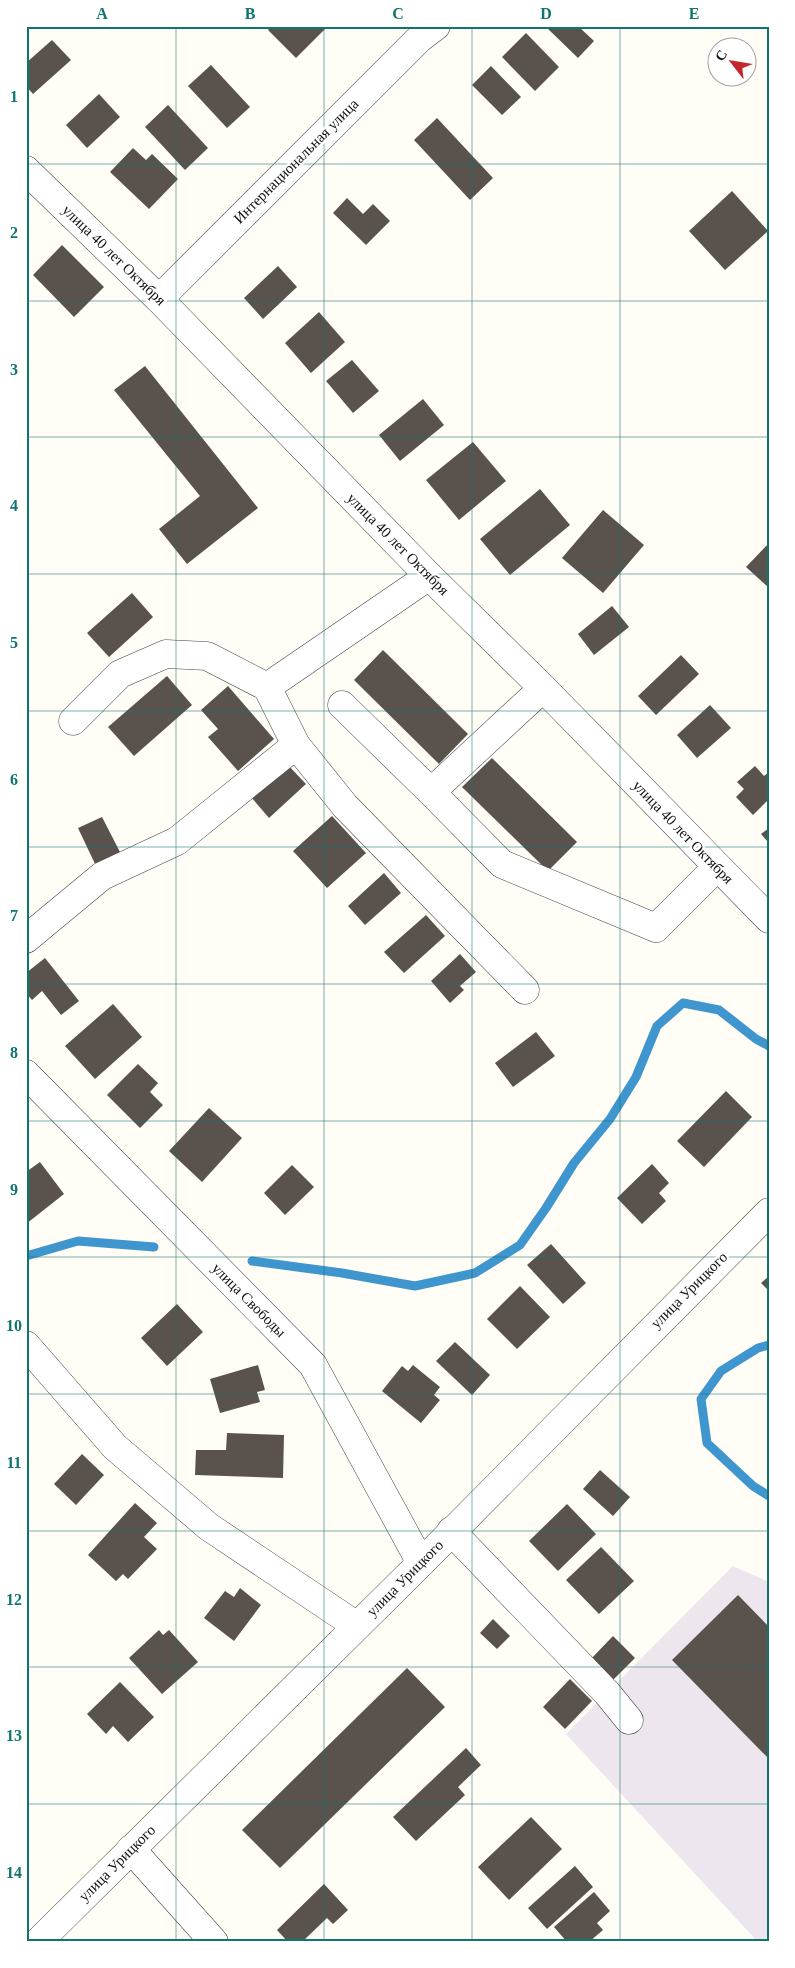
<svg xmlns="http://www.w3.org/2000/svg" width="795" height="1968" font-family="'Times New Roman',serif">
	<rect width="100%" height="100%" fill="#fffdf5"/>
	<path fill="#eee6ef" d="M733,1566L769,1582V1942H758L566,1734Z"/>
	<g fill="none" stroke-linecap="round" stroke-linejoin="round">
		<g stroke="#3f96cf" stroke-width="9">
			<path d="M26,1256L78,1241L154,1247"/>
			<path d="M252,1261L342,1273L415,1286L475,1273L520,1245L546,1208L574,1163L610,1119L636,1077L657,1026L683,1003L719,1010L756,1039L769,1046"/>
			<path d="M769,1345L758,1348L721,1371L701,1399L707,1443L753,1486L769,1496"/>
		</g>
	</g>
	<g fill="#5a524d">
		<path d="M272,26H328L296,58L268,30Z"/>
		<path d="M545,26H578L594,41L578,58Z"/>
		<path d="M526,33L559,67L535,91L502,57Z"/>
		<path d="M52,40L71,60L33,94L26,86V63Z"/>
		<path d="M211,65L250,107L227,128L188,86Z"/>
		<path d="M491,66L521,97L502,115L472,85Z"/>
		<path d="M99,94L120,117L87,148L66,125Z"/>
		<path d="M168,105L208,148L185,170L145,127Z"/>
		<path d="M437,118L493,178L470,200L414,140Z"/>
		<path d="M133,148L146,160L152,154L178,179L149,209L110,172Z"/>
		<path d="M732,191L768,231L725,270L689,231Z"/>
		<path d="M347,198L363,214L373,204L390,221L366,245L333,213Z"/>
		<path d="M62,245L104,287L74,317L33,275Z"/>
		<path d="M278,266L297,287L263,319L244,298Z"/>
		<path d="M319,312L345,342L311,373L285,343Z"/>
		<path d="M352,360L379,391L353,413L326,381Z"/>
		<path d="M145,366L258,508L187,564L159,529L200,496L114,390Z"/>
		<path d="M423,399L444,425L400,461L379,435Z"/>
		<path d="M473,442L506,481L459,520L426,480Z"/>
		<path d="M540,489L570,525L510,575L480,539Z"/>
		<path d="M603,510L644,545L603,593L562,558Z"/>
		<path d="M769,543V588L746,567Z"/>
		<path d="M132,593L153,617L109,657L87,633Z"/>
		<path d="M612,606L629,627L594,655L578,634Z"/>
		<path d="M383,650L468,734L439,764L354,680Z"/>
		<path d="M681,655L699,674L656,715L638,696Z"/>
		<path d="M167,676L192,705L134,756L108,727Z"/>
		<path d="M228,686L274,739L238,771L208,737L218,729L201,710Z"/>
		<path d="M710,705L731,728L697,758L677,735Z"/>
		<path d="M492,758L577,842L548,871L462,787Z"/>
		<path d="M287,764L306,784L269,818L251,797Z"/>
		<path d="M755,766L764,776L769,772V799L753,815L736,797L744,789L737,782Z"/>
		<path d="M332,816L366,853L327,888L293,851Z"/>
		<path d="M102,817L121,854L96,866L78,828Z"/>
		<path d="M769,828V843L761,834Z"/>
		<path d="M384,873L401,893L365,925L348,906Z"/>
		<path d="M426,915L445,936L404,973L384,952Z"/>
		<path d="M460,954L476,972L460,986L464,990L450,1003L431,981Z"/>
		<path d="M45,958L79,1001L61,1015L42,991L32,1000L26,993V973Z"/>
		<path d="M113,1004L142,1037L95,1079L65,1046Z"/>
		<path d="M536,1032L555,1056L513,1087L495,1063Z"/>
		<path d="M138,1064L158,1083L150,1092L163,1105L140,1128L107,1095Z"/>
		<path d="M726,1091L752,1117L704,1167L677,1141Z"/>
		<path d="M209,1108L242,1138L202,1182L169,1151Z"/>
		<path d="M40,1162L64,1194L26,1224V1172Z"/>
		<path d="M652,1164L669,1183L659,1193L666,1201L642,1224L617,1198Z"/>
		<path d="M292,1165L314,1187L285,1215L264,1193Z"/>
		<path d="M551,1244L586,1283L563,1304L527,1265Z"/>
		<path d="M769,1276V1291L761,1283Z"/>
		<path d="M520,1286L550,1317L517,1349L487,1319Z"/>
		<path d="M177,1304L203,1332L167,1366L141,1338Z"/>
		<path d="M455,1342L490,1375L472,1395L436,1361Z"/>
		<path d="M258,1365L265,1390L257,1392L260,1402L220,1413L210,1379Z"/>
		<path d="M413,1365L440,1387L434,1395L440,1400L421,1423L382,1391L402,1366L408,1371Z"/>
		<path d="M227,1433L284,1435L283,1478L195,1475L196,1450H226Z"/>
		<path d="M82,1454L104,1475L76,1505L54,1484Z"/>
		<path d="M600,1470L630,1497L613,1516L583,1489Z"/>
		<path d="M135,1503L157,1523L144,1537L157,1549L128,1579L123,1574L116,1581L88,1555Z"/>
		<path d="M567,1504L596,1534L558,1571L529,1541Z"/>
		<path d="M601,1547L634,1581L599,1614L566,1580Z"/>
		<path d="M240,1588L261,1605L234,1641L204,1618L225,1591L234,1597Z"/>
		<path d="M738,1595L769,1627V1759L672,1660Z"/>
		<path d="M493,1619L510,1636L497,1649L480,1633Z"/>
		<path d="M159,1630L163,1635L169,1630L198,1662L162,1694L129,1658Z"/>
		<path d="M613,1636L635,1658L610,1683L589,1661Z"/>
		<path d="M407,1668L445,1707L280,1868L242,1830Z"/>
		<path d="M570,1679L592,1701L565,1729L543,1707Z"/>
		<path d="M120,1682L154,1717L128,1742L113,1726L106,1734L87,1714Z"/>
		<path d="M466,1748L481,1765L458,1787L465,1795L416,1841L393,1817Z"/>
		<path d="M531,1817L562,1849L509,1900L478,1867Z"/>
		<path d="M575,1866L593,1887L547,1929L528,1908Z"/>
		<path d="M324,1884L348,1910L333,1924L327,1918L302,1942H288L277,1930Z"/>
		<path d="M594,1892L610,1911L597,1923L603,1930L589,1942H567L554,1927Z"/>
	</g>
	<g fill="none" stroke-linecap="round" stroke-linejoin="round">
		<g stroke="#444" stroke-width="29">
			<g id="minor">
				<path d="M26,170L159,299L429,576L543,688L769,919"/>
				<path d="M159,299L419,39L436,26"/>
				<path d="M267,687L296,745L345,806L525,990"/>
				<path d="M342,705L431,792L502,864L656,928L717,867"/>
				<path d="M73,721L120,674L166,654L207,656L267,687L429,576"/>
				<path d="M431,792L543,688"/>
				<path d="M26,939L102,876L177,841L296,745"/>
				<path d="M26,1074L313,1365L421,1563"/>
				<path d="M26,1345L115,1447L209,1527L357,1626"/>
				<path d="M451,1531L607,1693L629,1720"/>
				<path d="M131,1849L214,1942"/>
				<path d="M38,1942L421,1563L769,1212"/>
			</g>
		</g>
		<use href="#minor" stroke="#fff" stroke-width="28"/>
	</g>
	<path fill="none" stroke="#0f766e" stroke-width="1" stroke-opacity="0.55" d="M176,26V1942M324,26V1942M472,26V1942M620,26V1942M26,164H769M26,301H769M26,437H769M26,574H769M26,711H769M26,847H769M26,984H769M26,1121H769M26,1257H769M26,1394H769M26,1531H769M26,1667H769M26,1804H769"/>
	<g text-anchor="middle" dominant-baseline="central" stroke-width="5" stroke-linejoin="round" paint-order="stroke">
		<g font-size="15" fill="#111" stroke="#fff">
			<text transform="translate(296 161) rotate(-45)">Интернациональная улица</text>
			<text transform="translate(114 255) rotate(44)">улица 40 лет Октября</text>
			<text transform="translate(398 544) rotate(45)">улица 40 лет Октября</text>
			<text transform="translate(683 832) rotate(46)">улица 40 лет Октября</text>
			<text transform="translate(689 1290) rotate(-45)">улица Урицкого</text>
			<text transform="translate(249 1300) rotate(45)">улица Свободы</text>
			<text transform="translate(405 1578) rotate(-45)">улица Урицкого</text>
			<text transform="translate(117 1863) rotate(-45)">улица Урицкого</text>
		</g>
	</g>
	<rect width="795" height="1968" fill="none" stroke="#ffffff" stroke-width="55"/>
	<g transform="translate(732 62) rotate(301)"><circle r="24" fill="#ffffff" stroke="#a0a0a0"/>
	<path d="M0-4L9 19L0 12L-9 19Z" fill="#c4262e"/>
	<text y="-8" font-size="14" font-weight="bold" text-anchor="middle" fill="#111111">С</text>
	</g>
	<rect x="28" y="28" width="740" height="1912" fill="none" stroke="#0f766e" stroke-width="2"/>
	<g font-size="16" text-anchor="middle" font-weight="bold" fill="#0f766e">
		<text x="102" y="19">A</text>
		<text x="250" y="19">B</text>
		<text x="398" y="19">C</text>
		<text x="546" y="19">D</text>
		<text x="694" y="19">E</text>
		<text x="14" y="102">1</text>
		<text x="14" y="238">2</text>
		<text x="14" y="375">3</text>
		<text x="14" y="511">4</text>
		<text x="14" y="648">5</text>
		<text x="14" y="785">6</text>
		<text x="14" y="921">7</text>
		<text x="14" y="1058">8</text>
		<text x="14" y="1195">9</text>
		<text x="14" y="1331">10</text>
		<text x="14" y="1468">11</text>
		<text x="14" y="1605">12</text>
		<text x="14" y="1741">13</text>
		<text x="14" y="1878">14</text>
	</g>
</svg>
